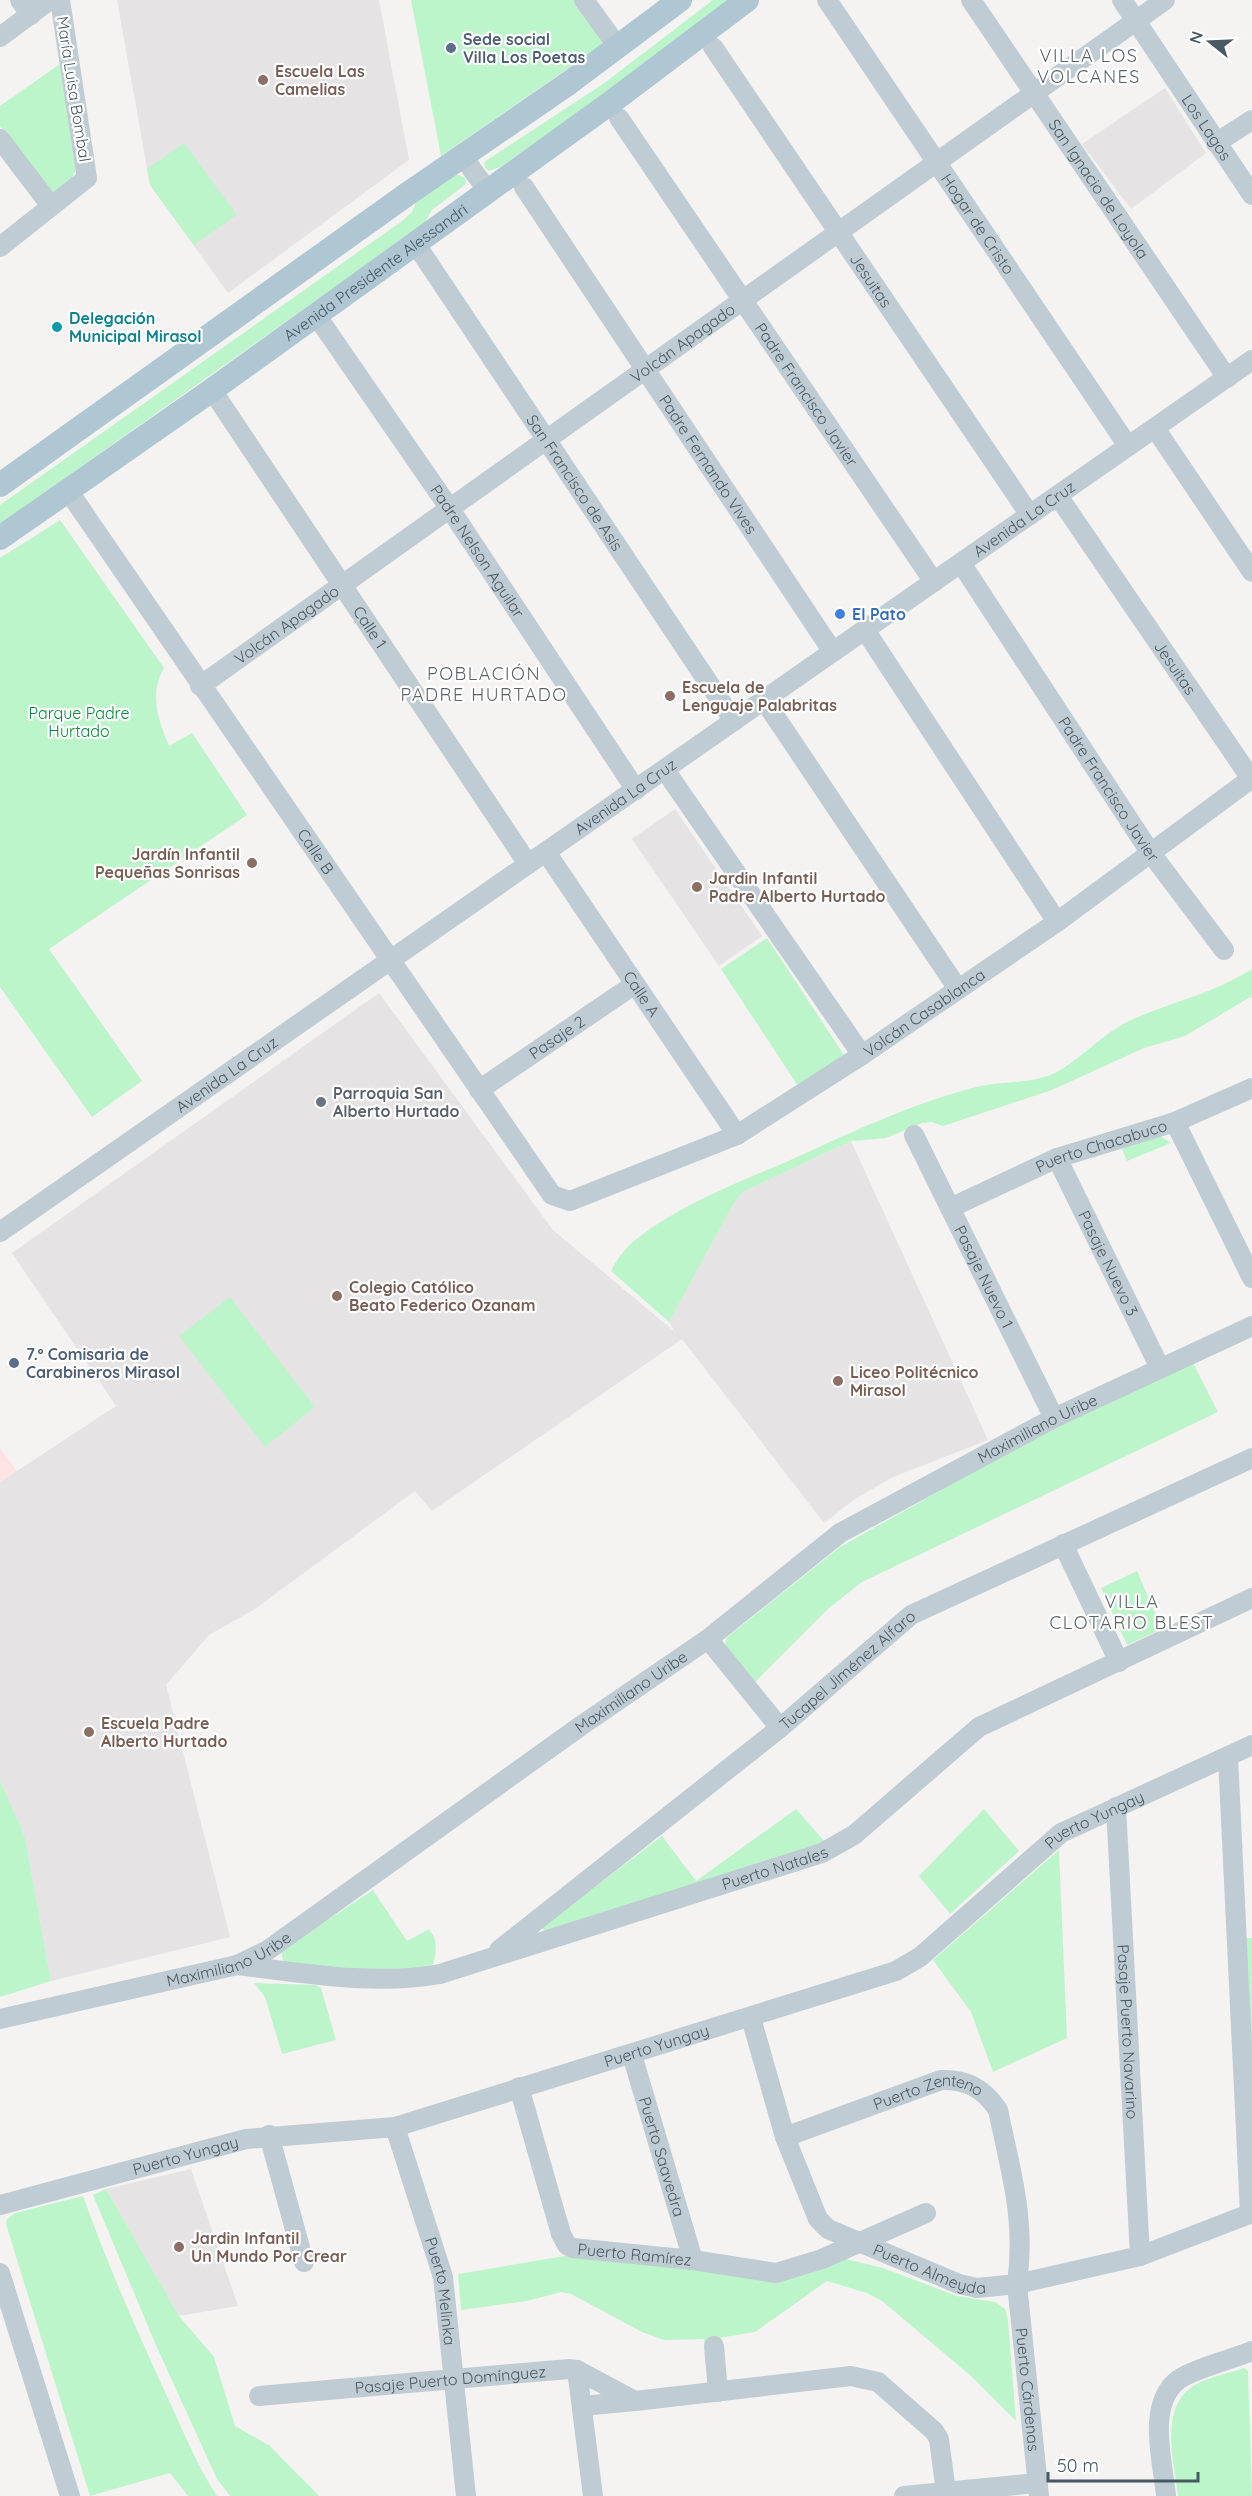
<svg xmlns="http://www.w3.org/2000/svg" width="1252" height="2496" font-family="Quicksand,sans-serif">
	<rect width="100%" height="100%" fill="#f5f2f2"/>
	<g fill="#e6e3e4">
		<path d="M117,0H379L409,160L228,293L150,185Z"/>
		<path d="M1165,88L1206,153L1131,209L1082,144Z"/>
		<path d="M675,809L762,936L719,966L632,839Z"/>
		<path d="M379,993L553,1230L675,1332L669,1322L734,1203L743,1192L851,1141L988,1440L893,1477L855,1499L824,1523L682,1339L432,1511L415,1491L255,1609L209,1635L166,1685L230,1937L51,1981L25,1837L0,1780V1482L116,1406L12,1253Z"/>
		<path d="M191,2169L238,2306L179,2316L106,2189Z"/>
	</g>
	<path fill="#fee2e4" d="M0,1448L17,1471L0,1482Z"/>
	<g fill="#bdf5cb">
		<path d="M411,0H578L603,41L599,47L441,156Z"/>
		<path d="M713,0H731L612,90L500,167L489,171L485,168L484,162L490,158L603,84Z"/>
		<path d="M60,64L76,169L71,180L52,194L0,126V106Z"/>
		<path d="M184,143L237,215L194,245L150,185L147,169Z"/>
		<path d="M454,173L465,178L466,184L432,210L424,224L0,524V505L402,221L412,212L416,202Z"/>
		<path d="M60,520L164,668C149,695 158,719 169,746L192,733L247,815L49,949L142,1081L92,1117L0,987V558Z"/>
		<path d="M767,938L844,1055L798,1086L721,969Z"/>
		<path d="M1252,969V996L1185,1036L1144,1048L1052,1090L943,1126L932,1122L922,1123L886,1138L851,1141L743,1192L734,1203L669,1322L611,1271C617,1259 623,1251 633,1242C677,1206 734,1184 786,1162C848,1134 910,1104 976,1087C1000,1081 1024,1084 1048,1076C1070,1069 1102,1034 1127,1022C1169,1002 1211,995 1252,969Z"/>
		<path d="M1157,1134L1171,1143L1127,1161L1120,1144Z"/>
		<path d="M230,1297L315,1407L265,1447L179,1336Z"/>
		<path d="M1193,1363L1218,1412L862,1582L829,1608L753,1684L725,1645L726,1638L840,1547L1041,1434Z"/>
		<path d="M1137,1571L1162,1629L1127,1645L1101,1588Z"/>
		<path d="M0,1780L25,1837L51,1981L0,1997Z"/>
		<path d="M796,1809L825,1842L547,1932L541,1928L662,1836L696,1881Z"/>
		<path d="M984,1809L1019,1851L950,1914L919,1876Z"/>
		<path d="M1059,1850L1067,2038L993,2072L971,2012L933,1960Z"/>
		<path d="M373,1890L407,1941L429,1929C438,1940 437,1951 433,1964C406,1977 321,1965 288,1963L283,1960L281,1951L285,1948Z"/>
		<path d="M1245,1938H1252V2087Z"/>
		<path d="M254,1983L316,1985L321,1988L336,2040L282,2054L265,1997Z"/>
		<path d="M106,2189L179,2316L214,2357L235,2426L270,2446L319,2496H230L217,2479L155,2343L93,2195Z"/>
		<path d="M83,2196C107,2263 136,2329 166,2394C182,2428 196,2464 217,2496H188L170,2473L90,2496L6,2224L7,2219L15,2213Z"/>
		<path d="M576,2254L752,2276L842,2258L883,2268L957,2296L995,2302L1005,2309L1008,2320L1016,2421L970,2375L882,2301L867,2293L827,2281L755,2332L719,2338L706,2347L704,2339L664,2340L642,2332L571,2294L561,2292L527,2301L461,2310L458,2274Z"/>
		<path d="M1244,2368L1248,2371L1252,2496H1178C1175,2465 1160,2414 1188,2390C1202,2378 1227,2374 1244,2368Z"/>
	</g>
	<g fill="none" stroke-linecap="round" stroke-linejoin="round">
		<g stroke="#bfccd3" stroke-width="20">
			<path d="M20,0L31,15"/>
			<path d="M584,0L618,47"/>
			<path id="s1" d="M827,0L1128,446"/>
			<path id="s2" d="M971,0L1227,378"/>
			<path id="s3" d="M1122,0L1252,195"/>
			<path d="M0,37L50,0"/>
			<path id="s4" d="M713,47L1030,515"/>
			<path id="s5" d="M619,118L934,582"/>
			<path d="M0,139L51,206"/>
			<path d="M1216,143L1252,120"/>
			<path d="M462,156L488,191"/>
			<path id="s6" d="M524,187L833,652"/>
			<path id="s7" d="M415,243L734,721"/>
			<path d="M0,247L87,178L60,0"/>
			<path id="s8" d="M316,315L450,509L636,790"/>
			<path id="s9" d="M212,390L528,864"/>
			<path d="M1155,428L1252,572"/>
			<path id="s10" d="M69,492L552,1195L570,1201L737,1135L862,1055L1057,922L1252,778"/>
			<path id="s11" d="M1058,496L1252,780"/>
			<path id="s12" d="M961,563L1150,852L1224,950"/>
			<path d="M865,630L1057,922"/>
			<path id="s13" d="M200,686L1165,0"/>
			<path d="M764,700L958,989"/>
			<path d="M665,770L862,1055"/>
			<path id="s14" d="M546,852L737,1135"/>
			<path id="s15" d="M479,1090L635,984"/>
			<path d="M1175,1122L1252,1278"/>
			<path id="s16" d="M914,1135L1054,1418"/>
			<path id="s17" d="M1057,1158L1160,1368"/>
			<path id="s18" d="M950,1208L1057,1158L1175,1122L1252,1088"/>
			<path id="s19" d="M0,1232L1252,360"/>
			<path d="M1063,1544L1119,1662"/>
			<path d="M708,1639L780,1728"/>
			<path d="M1228,1757L1250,2214"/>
			<path id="s20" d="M1116,1807L1140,2256"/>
			<path id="s21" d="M499,1950L780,1728L911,1615L1252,1458"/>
			<path id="s22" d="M237,1965C303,1973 374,1986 440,1974L822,1853L854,1835L979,1727L1252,1598"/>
			<path id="s23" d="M751,2018L785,2137L818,2219L828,2229L959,2284L977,2288L1017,2284L1140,2256L1252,2213"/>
			<path id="s24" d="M0,2019L237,1965L268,1950L582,1725L708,1639L840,1533L1054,1418L1252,1326"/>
			<path id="s25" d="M632,2055L693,2260"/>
			<path id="s26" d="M519,2087L561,2234L567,2245L573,2248L693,2260L776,2273L822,2259L926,2213"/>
			<path id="s27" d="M395,2127L443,2277L466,2496"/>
			<path d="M269,2135L304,2262"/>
			<path id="s28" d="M785,2137L941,2080C967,2079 984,2089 998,2110C1011,2173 1026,2219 1017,2284L1039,2496"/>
			<path id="s29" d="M0,2205L246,2139L395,2127L896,1971L920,1957L1061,1833L1252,1745"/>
			<path d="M0,2273L70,2496"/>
			<path d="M714,2346L718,2392"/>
			<path d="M577,2370L593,2496"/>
			<path id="s30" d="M259,2396L569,2369L577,2370L635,2401L851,2376L878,2382L934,2431L939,2439L946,2492"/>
			<path d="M582,2406L635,2401"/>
			<path d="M904,2496L1037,2483"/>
			<path d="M1166,2496C1163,2462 1146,2405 1178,2380C1193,2369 1233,2359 1252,2351"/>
		</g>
		<g stroke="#afc6d3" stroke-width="24">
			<path d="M0,485L406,195L569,83L680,0"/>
			<path id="s31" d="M0,538L212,390L609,104L747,0"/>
		</g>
	</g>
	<g fill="#5c6f8a" stroke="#fff" stroke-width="2">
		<circle cx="451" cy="48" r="6"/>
		<circle cx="14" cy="1363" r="6"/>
	</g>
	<g fill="#8d6e63" stroke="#fff" stroke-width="2">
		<circle cx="263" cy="80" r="6"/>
		<circle cx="670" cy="696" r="6"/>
		<circle cx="252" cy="863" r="6"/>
		<circle cx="697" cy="887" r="6"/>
		<circle cx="337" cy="1296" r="6"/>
		<circle cx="838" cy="1381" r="6"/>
		<circle cx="89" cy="1732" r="6"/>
		<circle cx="179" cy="2247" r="6"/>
	</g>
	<circle fill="#0f9aa8" stroke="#fff" stroke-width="2" cx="57" cy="327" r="6"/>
	<circle fill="#3f7fe0" stroke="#fff" stroke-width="2" cx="840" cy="614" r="6"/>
	<circle fill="#6b7280" stroke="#fff" stroke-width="2" cx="321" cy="1102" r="6"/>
	<g text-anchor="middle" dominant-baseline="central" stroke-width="4.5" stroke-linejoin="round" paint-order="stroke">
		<g font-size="16" font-weight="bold" fill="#4e5e75" stroke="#fff" text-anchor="start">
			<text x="463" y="39">Sede social<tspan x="463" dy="18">Villa Los Poetas</tspan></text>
			<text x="26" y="1354">7.º Comisaria de<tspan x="26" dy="18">Carabineros Mirasol</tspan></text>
		</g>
		<g font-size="16" font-weight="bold" fill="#785e54" stroke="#fff" text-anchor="start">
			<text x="275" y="71">Escuela Las<tspan x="275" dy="18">Camelias</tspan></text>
			<text x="682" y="687">Escuela de<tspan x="682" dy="18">Lenguaje Palabritas</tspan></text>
			<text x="240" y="854" text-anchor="end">Jardín Infantil<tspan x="240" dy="18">Pequeñas Sonrisas</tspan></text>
			<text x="709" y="878">Jardin Infantil<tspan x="709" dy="18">Padre Alberto Hurtado</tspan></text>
			<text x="349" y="1287">Colegio Católico<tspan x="349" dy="18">Beato Federico Ozanam</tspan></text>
			<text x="850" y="1372">Liceo Politécnico<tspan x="850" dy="18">Mirasol</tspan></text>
			<text x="101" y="1723">Escuela Padre<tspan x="101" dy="18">Alberto Hurtado</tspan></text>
			<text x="191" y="2238">Jardin Infantil<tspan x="191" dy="18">Un Mundo Por Crear</tspan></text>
		</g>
		<g font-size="16" fill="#475962" stroke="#fff">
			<text transform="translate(74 89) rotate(81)">María Luisa Bombal</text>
			<text stroke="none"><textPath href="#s3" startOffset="153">Los Lagos</textPath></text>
			<text stroke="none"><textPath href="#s2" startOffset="228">San Ignacio de Loyola</textPath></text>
			<text stroke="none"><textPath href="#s1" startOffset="270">Hogar de Cristo</textPath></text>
			<text stroke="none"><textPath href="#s31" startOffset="460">Avenida Presidente Alessandri</textPath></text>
			<text stroke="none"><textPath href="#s4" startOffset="282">Jesuitas</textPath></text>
			<text stroke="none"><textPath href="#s13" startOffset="592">Volcán Apagado</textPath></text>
			<text stroke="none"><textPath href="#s5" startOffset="334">Padre Francisco Javier</textPath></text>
			<text stroke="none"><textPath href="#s6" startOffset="333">Padre Fernando Vives</textPath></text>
			<text stroke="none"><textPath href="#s7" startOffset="288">San Francisco de Asís</textPath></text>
			<text stroke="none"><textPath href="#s19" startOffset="1248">Avenida La Cruz</textPath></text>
			<text stroke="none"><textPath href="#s8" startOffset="286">Padre Nelson Aguilar</textPath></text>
			<text stroke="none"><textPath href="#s13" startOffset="106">Volcán Apagado</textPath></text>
			<text stroke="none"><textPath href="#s9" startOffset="285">Calle 1</textPath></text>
			<text stroke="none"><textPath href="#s11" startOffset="208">Jesuitas</textPath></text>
			<text stroke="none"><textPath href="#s12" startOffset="270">Padre Francisco Javier</textPath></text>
			<text stroke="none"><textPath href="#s19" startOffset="762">Avenida La Cruz</textPath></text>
			<text stroke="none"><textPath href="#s10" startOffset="436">Calle B</textPath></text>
			<text stroke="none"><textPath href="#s14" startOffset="171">Calle A</textPath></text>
			<text stroke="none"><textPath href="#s10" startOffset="1275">Volcán Casablanca</textPath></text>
			<text stroke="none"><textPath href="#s15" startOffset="94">Pasaje 2</textPath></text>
			<text stroke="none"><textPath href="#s19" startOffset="276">Avenida La Cruz</textPath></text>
			<text stroke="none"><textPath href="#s18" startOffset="164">Puerto Chacabuco</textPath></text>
			<text stroke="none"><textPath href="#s17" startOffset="117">Pasaje Nuevo 3</textPath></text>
			<text stroke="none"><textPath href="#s16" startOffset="158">Pasaje Nuevo 1</textPath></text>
			<text stroke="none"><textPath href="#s24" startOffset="1209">Maximiliano Uribe</textPath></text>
			<text stroke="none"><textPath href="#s21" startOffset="447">Tucapel Jiménez Alfaro</textPath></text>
			<text stroke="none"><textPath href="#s24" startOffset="723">Maximiliano Uribe</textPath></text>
			<text stroke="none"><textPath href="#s29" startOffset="1180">Puerto Yungay</textPath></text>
			<text stroke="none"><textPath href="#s22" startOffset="555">Puerto Natales</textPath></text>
			<text stroke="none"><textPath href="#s24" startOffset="237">Maximiliano Uribe</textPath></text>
			<text stroke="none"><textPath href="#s20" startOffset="225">Pasaje Puerto Navarino</textPath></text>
			<text stroke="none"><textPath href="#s29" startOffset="678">Puerto Yungay</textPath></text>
			<text stroke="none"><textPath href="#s28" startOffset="152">Puerto Zenteno</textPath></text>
			<text stroke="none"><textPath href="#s29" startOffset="192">Puerto Yungay</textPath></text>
			<text stroke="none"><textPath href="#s25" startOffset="106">Puerto Saavedra</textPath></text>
			<text stroke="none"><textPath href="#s26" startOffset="234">Puerto Ramírez</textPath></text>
			<text stroke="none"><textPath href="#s23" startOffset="336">Puerto Almeyda</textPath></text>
			<text stroke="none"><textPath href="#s27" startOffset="171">Puerto Melinka</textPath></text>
			<text stroke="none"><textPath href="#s30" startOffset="192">Pasaje Puerto Domínguez</textPath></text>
			<text stroke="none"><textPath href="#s28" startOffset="516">Puerto Cárdenas</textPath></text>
		</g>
		<g font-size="16" font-weight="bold" fill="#0d838f" stroke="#fff" text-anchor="start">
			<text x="69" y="318">Delegación<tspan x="69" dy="18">Municipal Mirasol</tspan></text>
		</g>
		<g font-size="16" font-weight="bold" fill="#366cbe" stroke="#fff" text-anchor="start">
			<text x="852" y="614">El Pato</text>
		</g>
		<g font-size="16" fill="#0c893a" stroke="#fff">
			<text x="79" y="713">Parque Padre<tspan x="79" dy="18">Hurtado</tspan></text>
		</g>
		<g font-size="16" font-weight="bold" fill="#5b616d" stroke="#fff" text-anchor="start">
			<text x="333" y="1093">Parroquia San<tspan x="333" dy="18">Alberto Hurtado</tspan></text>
		</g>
		<g font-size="18" letter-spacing="1.5" fill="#5d6468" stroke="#fff">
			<text x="1089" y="55">VILLA LOS<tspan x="1089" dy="21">VOLCANES</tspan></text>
			<text x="484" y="673">POBLACIÓN<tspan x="484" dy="21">PADRE HURTADO</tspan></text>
			<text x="1132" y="1601">VILLA<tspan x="1132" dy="21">CLOTARIO BLEST</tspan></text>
		</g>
	</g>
	<g transform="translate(1210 42) rotate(288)" stroke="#ffffff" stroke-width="4.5" paint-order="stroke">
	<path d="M0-4.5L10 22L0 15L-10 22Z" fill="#475962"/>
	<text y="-9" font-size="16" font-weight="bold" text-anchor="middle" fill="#475962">N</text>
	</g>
	<path d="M1048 2472v9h150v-9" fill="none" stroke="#475962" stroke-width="3"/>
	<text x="1057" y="2472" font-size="18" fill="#475962" stroke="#ffffff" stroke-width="4.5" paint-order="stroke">50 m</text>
</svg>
